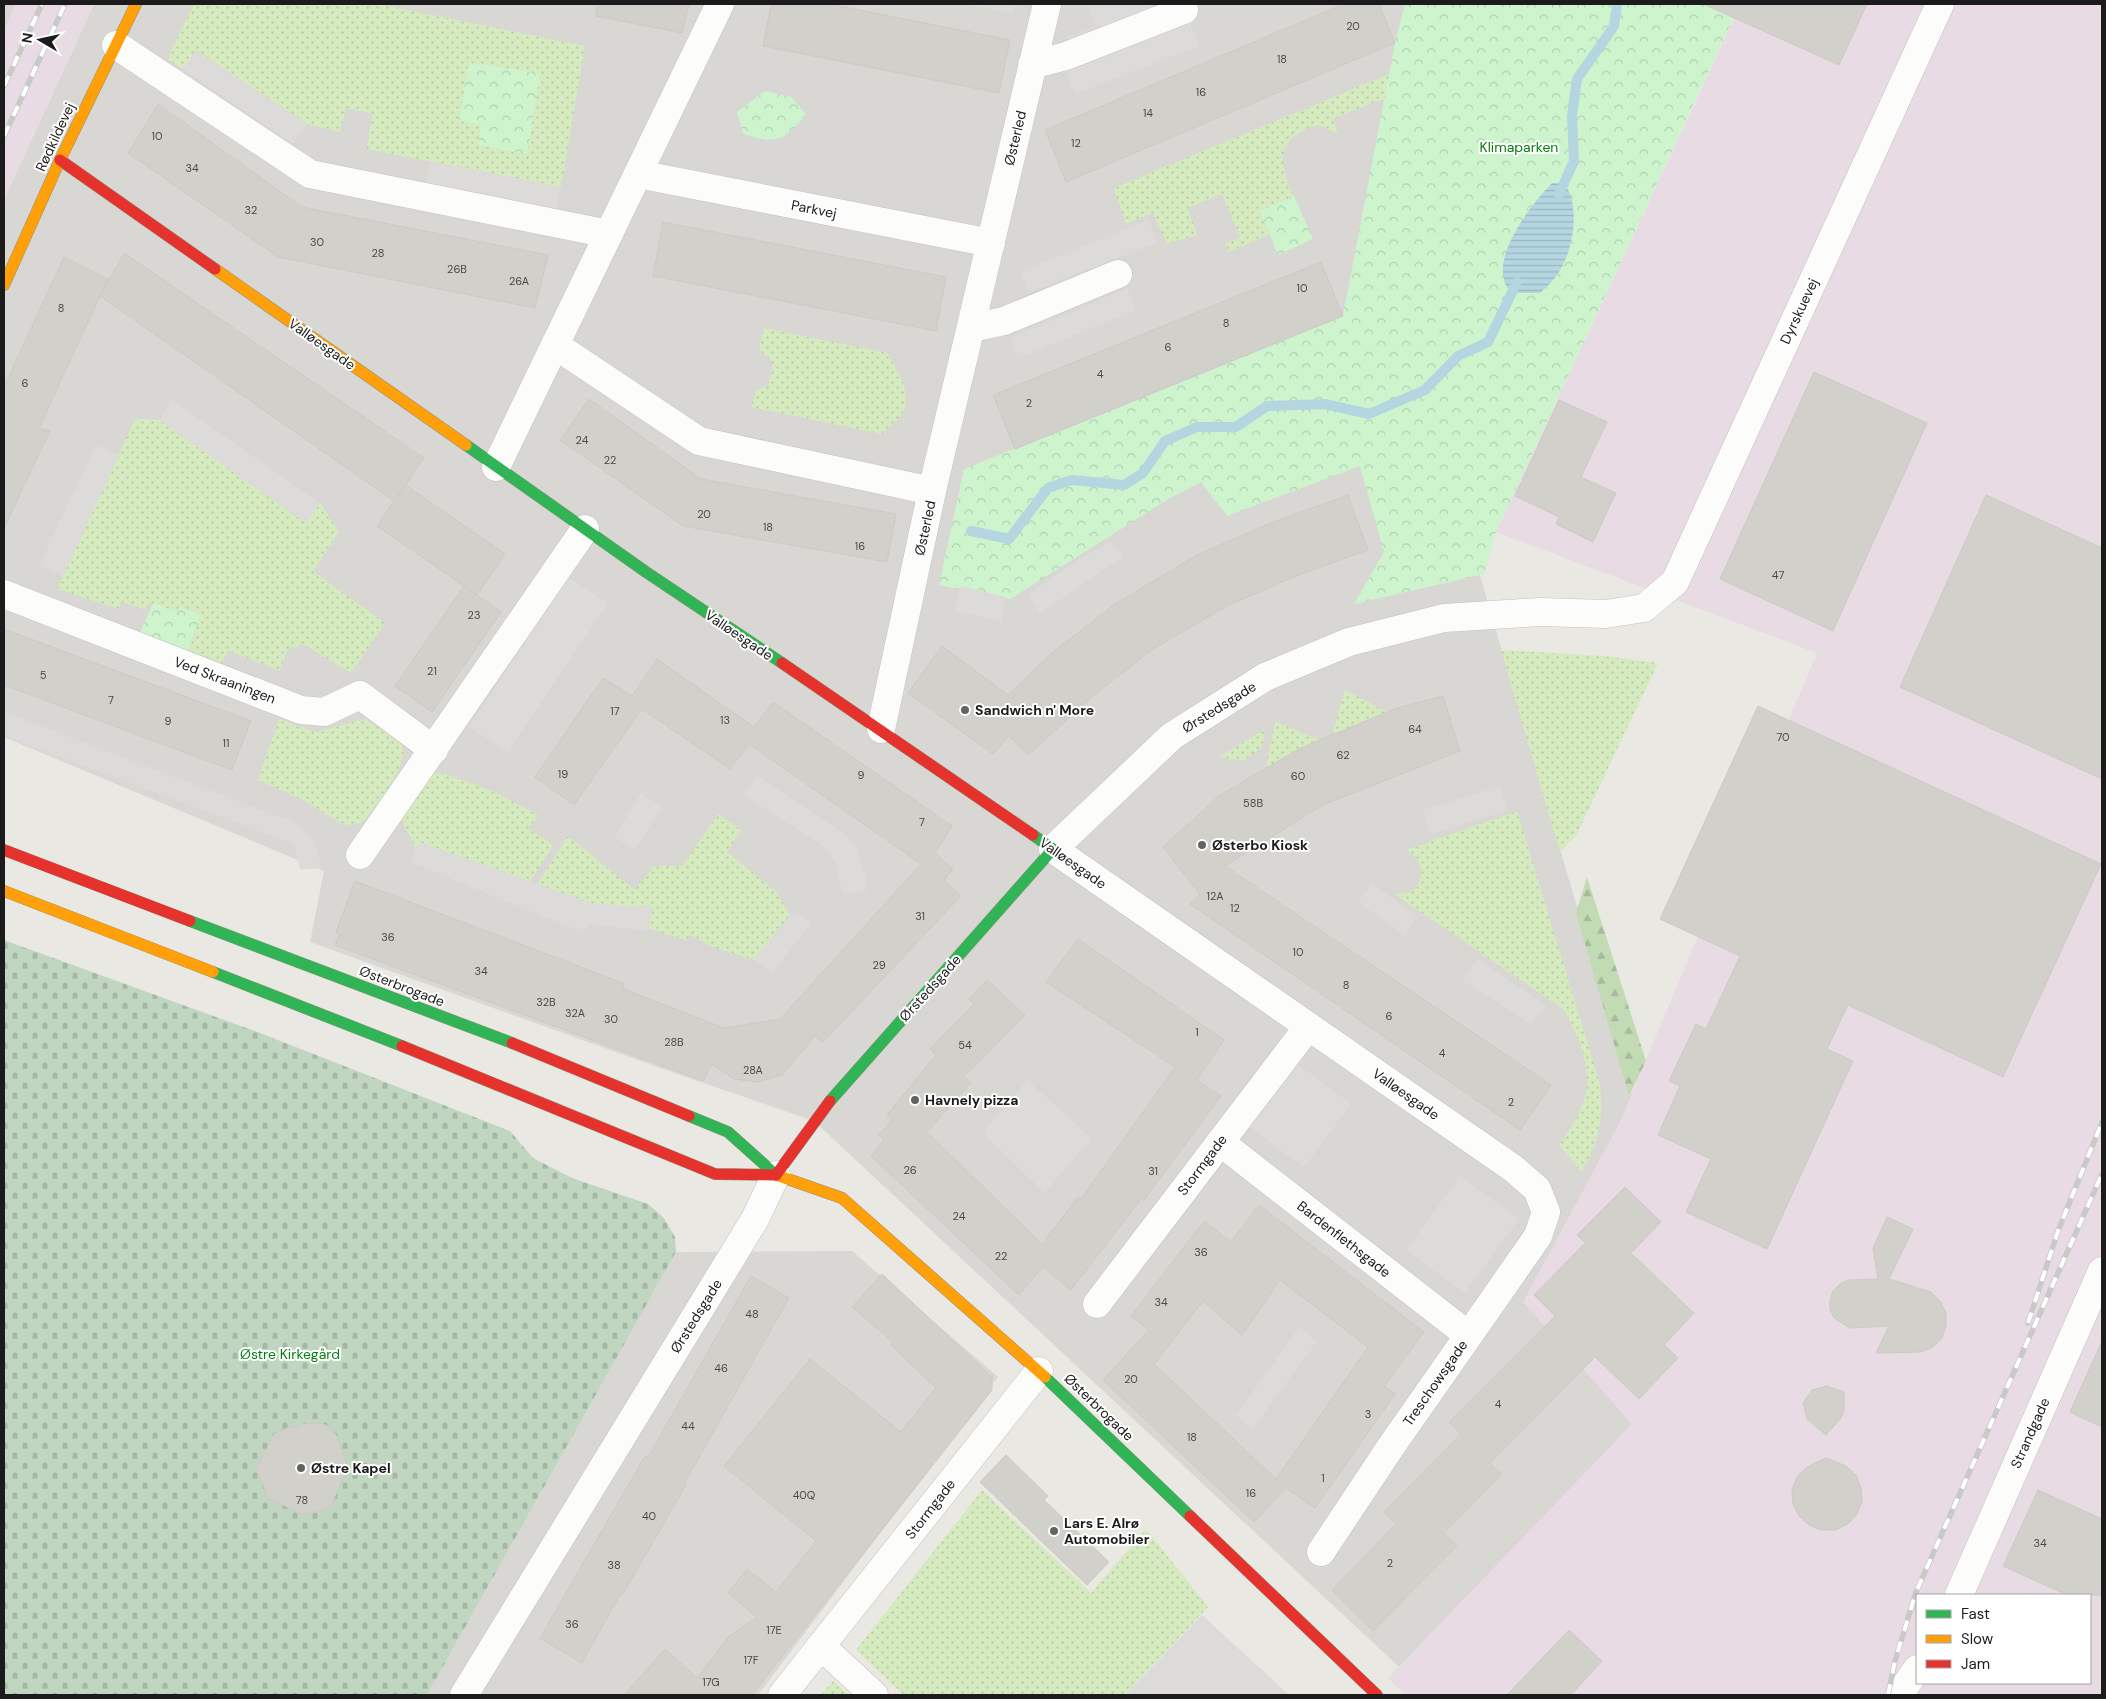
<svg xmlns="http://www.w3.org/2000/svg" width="2106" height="1699" font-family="'DM Sans',sans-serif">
	<defs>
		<pattern id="grass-dots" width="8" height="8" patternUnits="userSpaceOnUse" patternTransform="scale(1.25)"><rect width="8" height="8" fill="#d5eabe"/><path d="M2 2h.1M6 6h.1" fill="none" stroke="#b6c8a3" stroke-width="1.8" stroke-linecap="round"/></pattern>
		<pattern id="forest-firs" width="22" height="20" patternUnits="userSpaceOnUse" patternTransform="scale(1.25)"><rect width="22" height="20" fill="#c2dbb5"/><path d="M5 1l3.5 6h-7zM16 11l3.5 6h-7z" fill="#a6bb9b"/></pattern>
		<pattern id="cemetery-stones" width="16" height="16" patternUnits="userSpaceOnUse" patternTransform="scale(1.25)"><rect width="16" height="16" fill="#c1d6c1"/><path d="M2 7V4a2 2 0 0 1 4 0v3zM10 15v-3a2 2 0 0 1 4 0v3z" fill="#a5b7a5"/></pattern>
		<pattern id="park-crowns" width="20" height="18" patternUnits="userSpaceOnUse" patternTransform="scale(1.25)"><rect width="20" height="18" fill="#cef4ce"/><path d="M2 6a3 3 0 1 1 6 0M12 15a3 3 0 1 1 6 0" fill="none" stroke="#b0d1b0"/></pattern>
		<pattern id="water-rules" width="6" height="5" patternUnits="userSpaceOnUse" patternTransform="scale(1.25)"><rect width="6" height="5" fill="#b3d6e0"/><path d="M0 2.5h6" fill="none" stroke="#99b7c0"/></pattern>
	</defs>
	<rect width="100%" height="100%" fill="#eae8e2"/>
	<g fill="#d9d7d4">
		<path d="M4,4H16L4,31Z"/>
		<path d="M94,4H1733L1474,555L1716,1382L1412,1679L814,1121L663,1069L310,942L324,871L4,737V200Z"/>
		<path d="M852,1251L998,1377L758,1695H427L676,1252Z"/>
	</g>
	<g fill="#e8dbe3" fill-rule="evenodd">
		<path d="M16,4H94L4,200V31Z"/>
		<path d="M1741,4H2102V1695H1405L1388,1678L1632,1424L1523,1302L1620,1122L1817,653L1496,532ZM1917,1595H2090V1683H1917Z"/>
	</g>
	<g fill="url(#grass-dots)">
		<path d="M194,4H379L585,46L561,187L366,149L373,114L346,108L340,132L307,124L196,50L183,69L167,59Z"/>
		<path d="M1406,67L1403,91L1333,119L1338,134L1318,125C1278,136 1276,162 1294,196L1260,211L1269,235L1228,252L1225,244L1240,238L1222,194L1188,208L1197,235L1167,244L1153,213L1126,224L1114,188Z"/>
		<path d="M764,328L887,353C907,386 920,408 881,434L751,407L756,391L768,385L773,368L771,360L759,350Z"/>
		<path d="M135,419L159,420L306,523L320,503L339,532L313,571L385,623L351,673L303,644L287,650L280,671L228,650L221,666L186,655L201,615L180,606L178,613L150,603L146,610L121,602L119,609L57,589Z"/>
		<path d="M1501,650L1605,656L1658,663L1576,836L1560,852Z"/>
		<path d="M1345,690L1387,712L1332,735Z"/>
		<path d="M279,719L316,732L365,719C375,726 392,733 400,743C414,760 374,809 362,823L349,825L339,822L303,800L258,780Z"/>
		<path d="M1275,721L1319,740L1301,748L1266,768Z"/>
		<path d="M1265,729L1262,747L1243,761L1219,757Z"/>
		<path d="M440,772L495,792L538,815L529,828L553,845L530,882L420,842L416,850L401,818L430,774Z"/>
		<path d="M1517,811L1600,1084C1604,1117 1599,1145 1581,1172L1559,1145C1567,1133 1576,1121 1581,1108C1596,1076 1580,1036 1562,1008L1394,894L1407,893L1416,889C1425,869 1423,862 1406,850Z"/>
		<path d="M718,814L741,830L727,852L776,891L790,915L754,960L713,947L690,935L688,941L648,928L652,907L593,904L537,884L568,836L635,890L654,866H683C694,847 707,832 718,814Z"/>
		<path d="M982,1490L1091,1593L1146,1529L1208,1607L1125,1695H904L856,1650Z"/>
		<path d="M833,1681L849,1695H821Z"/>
	</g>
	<path fill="url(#forest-firs)" d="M1587,877L1646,1061L1629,1096L1576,913Z"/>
	<path fill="url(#cemetery-stones)" d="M4,940L260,1033L510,1131L533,1158L572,1178L648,1204L663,1217L675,1237L676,1252L427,1695H4Z"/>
	<g fill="url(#park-crowns)">
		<path d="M1405,4H1740L1496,532L1484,574L1354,604L1384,552L1360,466L1227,516L1201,482L1170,498L1010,599L939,585L964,469L1343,316L1395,43Z"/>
		<path d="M469,62L540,74L527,154L478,145L481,125L459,121Z"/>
		<path d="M765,91L791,97L806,114C784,141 776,145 743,134L737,112Z"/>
		<path d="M1294,196L1313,239L1278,255L1260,211Z"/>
		<path d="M153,603L177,612L180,606L201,615L186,655L138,637Z"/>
	</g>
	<g fill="#dcdbd9">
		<path d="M963,4H1015L1013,13Z"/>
		<path d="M1086,4H1184L1199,46L1075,94L1067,73L1068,37L1096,26Z"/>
		<path d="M196,50L307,124L292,144L183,69Z"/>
		<path d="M430,161L561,187L556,209L425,184Z"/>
		<path d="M1149,220L1156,243L1029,292L1021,271Z"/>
		<path d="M1127,288L1136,310L1018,358L1010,338Z"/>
		<path d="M172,400L320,503L306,523L159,420Z"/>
		<path d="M96,445L119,455L63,576L39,565Z"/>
		<path d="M1112,541L1123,557L1039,614L1029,594L1074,562Z"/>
		<path d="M568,577L608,603L508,752L469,727Z"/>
		<path d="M961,586L1006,597L1001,621L955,611Z"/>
		<path d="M4,712L293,822L305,830L314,843L322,868L300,870L294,844L4,736Z"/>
		<path d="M757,776L841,831L854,844L865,873L866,891L842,894L838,867L826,848L744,795Z"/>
		<path d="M1500,786L1507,811L1430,834L1423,810Z"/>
		<path d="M641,793L662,807L635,850L614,837Z"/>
		<path d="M419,842L593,904L653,907L648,931L588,924L584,933L411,862Z"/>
		<path d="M1372,884L1417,916L1405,935L1358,902Z"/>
		<path d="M794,911L811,923L772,973L754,960Z"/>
		<path d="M1477,958L1546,1006L1531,1024L1462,980Z"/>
		<path d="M1296,1063L1351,1104L1304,1167L1249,1127Z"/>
		<path d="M1027,1080L1091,1138L1045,1193L983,1133Z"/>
		<path d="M1460,1176L1519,1219L1465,1293L1406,1250Z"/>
		<path d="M1299,1327L1317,1341L1252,1430L1236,1415Z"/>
		<path d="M1202,1615L1289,1695H1125Z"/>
	</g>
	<path fill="url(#water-rules)" d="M1552,183H1564C1582,207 1573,256 1554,279C1550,284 1544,289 1540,293H1511C1484,263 1531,205 1552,183Z"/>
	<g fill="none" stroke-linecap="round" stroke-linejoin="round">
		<g stroke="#b3d6e0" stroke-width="10">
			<path d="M1559,194L1574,161L1572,116L1577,79L1614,26L1617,4"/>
			<path d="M971,531L1009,539L1048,488L1072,480L1124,485L1143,473L1165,441L1197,427H1236L1267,406L1325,404L1369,414L1425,390L1458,356L1488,342L1517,282"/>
		</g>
	</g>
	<g fill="#d2d0cb" stroke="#cdc9c4" fill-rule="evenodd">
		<path d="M597,4H689L682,33L596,16Z"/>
		<path d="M771,4H829L1010,40L999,93L763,46Z"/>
		<path d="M1344,4H1379L1395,43L1066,182L1045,130Z"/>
		<path d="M1703,4H1867L1839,65Z"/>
		<path d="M158,104L302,207L548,255L535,308L278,257L128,153Z"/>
		<path d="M663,222L946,277L936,331L653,276Z"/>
		<path d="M124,253L424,458L398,496L406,485L505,554L477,595L377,526L394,501L100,296L39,428L50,431L4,528V387L64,257L108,279L100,296Z"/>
		<path d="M1321,262L1343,316L1015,449L993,395Z"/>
		<path d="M1814,372L1927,423L1833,631L1720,579Z"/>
		<path d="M589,399L701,479L896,514L887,562L683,526L560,440Z"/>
		<path d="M1559,400L1607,422L1581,477L1616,493L1593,542L1556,524L1559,517L1515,496Z"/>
		<path d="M1348,495L1368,550L1296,576L1227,606L1153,649L1093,696L1028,755L1009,736L993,754L908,693L942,646L1008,695L1053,652L1115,604L1199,554L1271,523Z"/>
		<path d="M1986,495L2102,548V779L1900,687Z"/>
		<path d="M464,586L501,612L432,712L395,686Z"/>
		<path d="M4,629L251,721L232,770L4,685Z"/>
		<path d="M657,659L754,727L773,702L952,826L935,853L953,869L944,880L961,896L823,1042L815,1036L782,1075L758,1082L734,1079L712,1064L703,1081L335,945L339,935L336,932L355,881L623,983L624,989L724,1028L780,1019L921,864L749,744L730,769L642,709L574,805L535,777L603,678L632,696Z"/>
		<path d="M1443,696L1460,751L1323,805L1225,866L1551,1085L1520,1130L1190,904L1200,894L1163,847L1220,795L1301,748L1397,708Z"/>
		<path d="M1758,706L2101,864L2003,1077L1848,1005L1827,1049L1853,1061L1767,1249L1686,1212L1711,1159L1658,1135L1680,1086L1669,1081L1696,1024L1706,1029L1740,956L1660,919Z"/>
		<path d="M1078,939L1224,1040L1197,1080L1221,1096L1143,1201L1141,1199L1071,1290L1043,1267L1019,1295L871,1156L884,1140L879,1135L892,1120L887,1115L936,1055L930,1049L974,1004L969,999L987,980L1025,1015L964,1077L971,1083L927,1132L1042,1244L1078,1197L1081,1199L1175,1067L1046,982Z"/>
		<path d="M1625,1187L1661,1222L1631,1253L1694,1313L1664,1345L1678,1358L1639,1399L1595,1357L1490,1463L1502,1474L1444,1533L1457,1546L1373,1631L1332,1590L1396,1524L1384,1512L1461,1434L1449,1422L1555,1316L1534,1295L1585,1243L1577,1235Z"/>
		<path d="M1259,1205L1424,1332L1384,1386L1395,1394L1315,1508L1286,1488L1254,1522L1103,1380L1149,1330L1131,1316L1204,1221L1231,1242ZM1280,1280L1368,1347L1276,1479L1154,1364L1203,1301L1242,1335Z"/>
		<path d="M1887,1217L1913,1229L1889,1279L1931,1292L1940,1301L1946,1313V1325L1942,1338L1933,1347L1921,1352L1876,1353L1889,1326L1850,1328L1834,1318L1830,1309V1300L1833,1291L1840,1284L1848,1280L1878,1279L1873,1248Z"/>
		<path d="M882,1274L992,1377V1390L752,1695H624L665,1649L697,1678L729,1636L757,1617L728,1593L747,1569L776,1592L816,1541L724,1466L810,1359L901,1432L936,1388L891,1345L893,1342L852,1307Z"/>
		<path d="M751,1276L789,1298L684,1484L686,1485L623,1594L621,1593L582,1663L540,1638L645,1456L648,1457Z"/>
		<path d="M2102,1341V1427L2070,1412Z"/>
		<path d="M1827,1386L1844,1392V1410L1841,1418L1826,1435L1807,1419L1803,1403L1812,1390Z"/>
		<path d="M321,1423L328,1426L337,1436L348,1467L330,1508L305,1515L265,1497L266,1492L256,1469L274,1434L289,1427H299L301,1424Z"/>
		<path d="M1006,1455L1048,1496L1044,1500L1109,1562L1087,1585L980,1482Z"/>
		<path d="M1826,1458L1846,1466L1856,1475L1861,1488L1862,1501L1857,1514L1848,1524L1835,1530H1821L1809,1525L1799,1516L1793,1504L1792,1490L1797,1477L1807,1467Z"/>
		<path d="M2038,1490L2102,1519V1595H2067L2003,1566Z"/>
		<path d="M1569,1630L1602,1661L1571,1695H1507Z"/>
	</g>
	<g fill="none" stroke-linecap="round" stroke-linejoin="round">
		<g stroke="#c2c2bf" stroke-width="29">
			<g id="street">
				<path d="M116,45L310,174L609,234"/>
				<path d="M1032,65L1066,56L1184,10"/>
				<path d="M638,174L991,243"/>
				<path d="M972,328L1004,321L1118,274"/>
				<path d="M555,345L699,441L932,491"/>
				<path d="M496,467L720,4"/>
				<path d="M4,594L301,710L324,712L360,695L434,750"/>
				<path d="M881,729L932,491L1047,4"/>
				<path d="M360,855L585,529"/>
				<path d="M1220,1142L1468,1335"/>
				<path d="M1097,1304L1308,1027"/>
				<path d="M1321,1552L1390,1448L1538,1236L1546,1212L1537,1189L1514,1169L1053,849L1172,736L1265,677L1349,642L1444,618L1540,612L1606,614L1644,608L1675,582L1940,4"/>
				<path d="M1959,1595L2102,1271"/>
				<path d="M821,1646L874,1695"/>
				<path d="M464,1695L755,1219L776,1175"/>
				<path d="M782,1695L1039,1371"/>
				<path d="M1899,1695L1917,1669"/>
			</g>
		</g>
		<g stroke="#91937b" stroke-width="12">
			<g id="fast">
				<path d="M466,445L646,572L782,663"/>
				<path d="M190,921L512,1043"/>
				<path d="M213,972L402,1046"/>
				<path d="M830,1101L1053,849L1033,835"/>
				<path d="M689,1116L728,1132L776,1175"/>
				<path d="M1045,1377L1190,1516"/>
			</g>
		</g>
		<g stroke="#91937b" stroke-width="12">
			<g id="slow">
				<path d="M215,269L466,445"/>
				<path d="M4,285L60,160L136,4"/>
				<path d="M4,891L213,972"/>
				<path d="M776,1175L842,1198L1045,1377"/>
			</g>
		</g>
		<g stroke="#91937b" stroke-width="12">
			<g id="jam">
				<path d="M60,160L215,269"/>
				<path d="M782,663L1033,835"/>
				<path d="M4,850L190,921"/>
				<path d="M512,1043L689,1116"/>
				<path d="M402,1046L715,1174L776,1175"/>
				<path d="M776,1175L830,1101"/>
				<path d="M1190,1516L1377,1695"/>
			</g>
		</g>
		<use href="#street" stroke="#fcfcfb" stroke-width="28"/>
		<use href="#fast" stroke="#30b455" stroke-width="11"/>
		<use href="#slow" stroke="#ff9f0a" stroke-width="11"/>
		<use href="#jam" stroke="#e5322d" stroke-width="11"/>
		<g stroke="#c9c9c8" stroke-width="5.5">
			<g id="rail">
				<path d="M4,86L42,4"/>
				<path d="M4,136L65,4"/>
				<path d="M2028,1323L2058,1231L2102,1122"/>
				<path d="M1888,1695L1895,1661L1916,1592L2102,1174"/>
			</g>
		</g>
		<use href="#rail" stroke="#fff" stroke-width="4" stroke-dasharray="11" stroke-linecap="butt"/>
	</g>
	<g fill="#636361" stroke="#fff" stroke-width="2">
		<circle cx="965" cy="710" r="5"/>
		<circle cx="1202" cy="845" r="5"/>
		<circle cx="915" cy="1100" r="5"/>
		<circle cx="301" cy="1468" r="5"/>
		<circle cx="1054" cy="1531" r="5"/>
	</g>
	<g text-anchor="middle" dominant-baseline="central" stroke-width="4" stroke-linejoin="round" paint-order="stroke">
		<g font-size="11" fill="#494847">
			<text x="1353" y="26">20</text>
			<text x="1282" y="59">18</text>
			<text x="1201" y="92">16</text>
			<text x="1148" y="113">14</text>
			<text x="157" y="136">10</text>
			<text x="1076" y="143">12</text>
			<text x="192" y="168">34</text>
			<text x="251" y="210">32</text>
			<text x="317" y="242">30</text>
			<text x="378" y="253">28</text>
			<text x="457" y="269">26B</text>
			<text x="519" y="281">26A</text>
			<text x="1302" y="288">10</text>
			<text x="61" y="308">8</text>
			<text x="1226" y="323">8</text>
			<text x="1168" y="347">6</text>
			<text x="1100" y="374">4</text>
			<text x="25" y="383">6</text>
			<text x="1029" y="403">2</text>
			<text x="582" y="440">24</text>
			<text x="610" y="460">22</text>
			<text x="704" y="514">20</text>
			<text x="768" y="527">18</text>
			<text x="860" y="546">16</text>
			<text x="1778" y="575">47</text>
			<text x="474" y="615">23</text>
			<text x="432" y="671">21</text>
			<text x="43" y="675">5</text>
			<text x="111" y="700">7</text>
			<text x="615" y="711">17</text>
			<text x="725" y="720">13</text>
			<text x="168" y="721">9</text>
			<text x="1415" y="729">64</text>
			<text x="1783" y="737">70</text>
			<text x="226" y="743">11</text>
			<text x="1343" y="755">62</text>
			<text x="563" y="774">19</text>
			<text x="861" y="775">9</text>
			<text x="1298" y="776">60</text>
			<text x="1253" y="803">58B</text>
			<text x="922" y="822">7</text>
			<text x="1215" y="896">12A</text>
			<text x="1235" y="908">12</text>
			<text x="920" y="916">31</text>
			<text x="388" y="937">36</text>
			<text x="1298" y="952">10</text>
			<text x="879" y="965">29</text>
			<text x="481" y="971">34</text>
			<text x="1346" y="985">8</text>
			<text x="546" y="1002">32B</text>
			<text x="575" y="1013">32A</text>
			<text x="1389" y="1016">6</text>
			<text x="611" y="1019">30</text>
			<text x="1197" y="1032">1</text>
			<text x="674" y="1042">28B</text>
			<text x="965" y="1045">54</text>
			<text x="1442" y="1053">4</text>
			<text x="753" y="1070">28A</text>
			<text x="1511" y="1102">2</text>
			<text x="910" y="1170">26</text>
			<text x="1153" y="1171">31</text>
			<text x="959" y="1216">24</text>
			<text x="1201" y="1252">36</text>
			<text x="1001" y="1256">22</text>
			<text x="1161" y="1302">34</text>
			<text x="752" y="1314">48</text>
			<text x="721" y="1368">46</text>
			<text x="1131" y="1379">20</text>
			<text x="1498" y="1404">4</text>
			<text x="1368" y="1414">3</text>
			<text x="688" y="1426">44</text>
			<text x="1192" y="1437">18</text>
			<text x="1323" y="1478">1</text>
			<text x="1251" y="1493">16</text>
			<text x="804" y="1495">40Q</text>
			<text x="302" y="1500">78</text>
			<text x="649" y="1516">40</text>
			<text x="2040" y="1543">34</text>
			<text x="1390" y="1563">2</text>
			<text x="614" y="1565">38</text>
			<text x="572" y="1624">36</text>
			<text x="774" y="1630">17E</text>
			<text x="751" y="1660">17F</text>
			<text x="711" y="1682">17G</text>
		</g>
		<g font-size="14" fill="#1b1b1b" stroke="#fff">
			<text transform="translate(55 137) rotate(-65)">Rødkildevej</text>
			<text transform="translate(1015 138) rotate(-77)">Østerled</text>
			<text transform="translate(814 209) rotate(11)">Parkvej</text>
			<text transform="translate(1799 311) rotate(-65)">Dyrskuevej</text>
			<text transform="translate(322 344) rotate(35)">Valløesgade</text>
			<text transform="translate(925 528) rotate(-78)">Østerled</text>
			<text transform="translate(739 635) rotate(34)">Valløesgade</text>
			<text transform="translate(225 680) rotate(21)">Ved Skraaningen</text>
			<text transform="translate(1219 707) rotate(-32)">Ørstedsgade</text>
			<text transform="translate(1073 863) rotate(35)">Valløesgade</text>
			<text transform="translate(402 986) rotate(21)">Østerbrogade</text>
			<text transform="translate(930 988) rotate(-48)">Ørstedsgade</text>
			<text transform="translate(1406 1094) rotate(35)">Valløesgade</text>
			<text transform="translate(1202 1165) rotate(-53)">Stormgade</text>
			<text transform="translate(1344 1239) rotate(38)">Bardenflethsgade</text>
			<text transform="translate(696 1316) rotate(-58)">Ørstedsgade</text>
			<text transform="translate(1435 1383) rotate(-55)">Treschowsgade</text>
			<text transform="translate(1099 1407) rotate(44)">Østerbrogade</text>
			<text transform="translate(2030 1433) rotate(-66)">Strandgade</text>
			<text transform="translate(930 1509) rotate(-52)">Stormgade</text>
		</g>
		<g font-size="14" fill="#047e11" stroke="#fff">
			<text x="1519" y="147">Klimaparken</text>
			<text x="290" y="1354">Østre Kirkegård</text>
		</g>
		<g font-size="14" font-weight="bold" fill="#1b1b1b" stroke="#fff" text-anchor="start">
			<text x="975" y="710">Sandwich n' More</text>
			<text x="1212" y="845">Østerbo Kiosk</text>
			<text x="925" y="1100">Havnely pizza</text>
			<text x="311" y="1468">Østre Kapel</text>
			<text x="1064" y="1523">Lars E. Alrø<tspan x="1064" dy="16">Automobiler</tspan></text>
		</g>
	</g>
	<rect width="2106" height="1699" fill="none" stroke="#1b1b1b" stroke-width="10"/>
	<rect x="1916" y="1594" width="175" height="90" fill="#ffffff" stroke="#a4a4a4"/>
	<rect x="1926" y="1610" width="25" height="8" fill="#30b455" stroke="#a4a4a4"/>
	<text x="1961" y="1619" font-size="15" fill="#1b1b1b">Fast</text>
	<rect x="1926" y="1635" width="25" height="8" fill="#ff9f0a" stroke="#a4a4a4"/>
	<text x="1961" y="1644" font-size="15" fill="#1b1b1b">Slow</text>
	<rect x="1926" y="1660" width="25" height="8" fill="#e5322d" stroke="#a4a4a4"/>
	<text x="1961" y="1669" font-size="15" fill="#1b1b1b">Jam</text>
	<g transform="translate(40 40) rotate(279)" stroke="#ffffff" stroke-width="4" paint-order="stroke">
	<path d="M0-4L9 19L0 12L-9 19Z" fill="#1b1b1b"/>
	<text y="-8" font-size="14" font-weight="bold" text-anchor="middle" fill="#1b1b1b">N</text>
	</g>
</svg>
